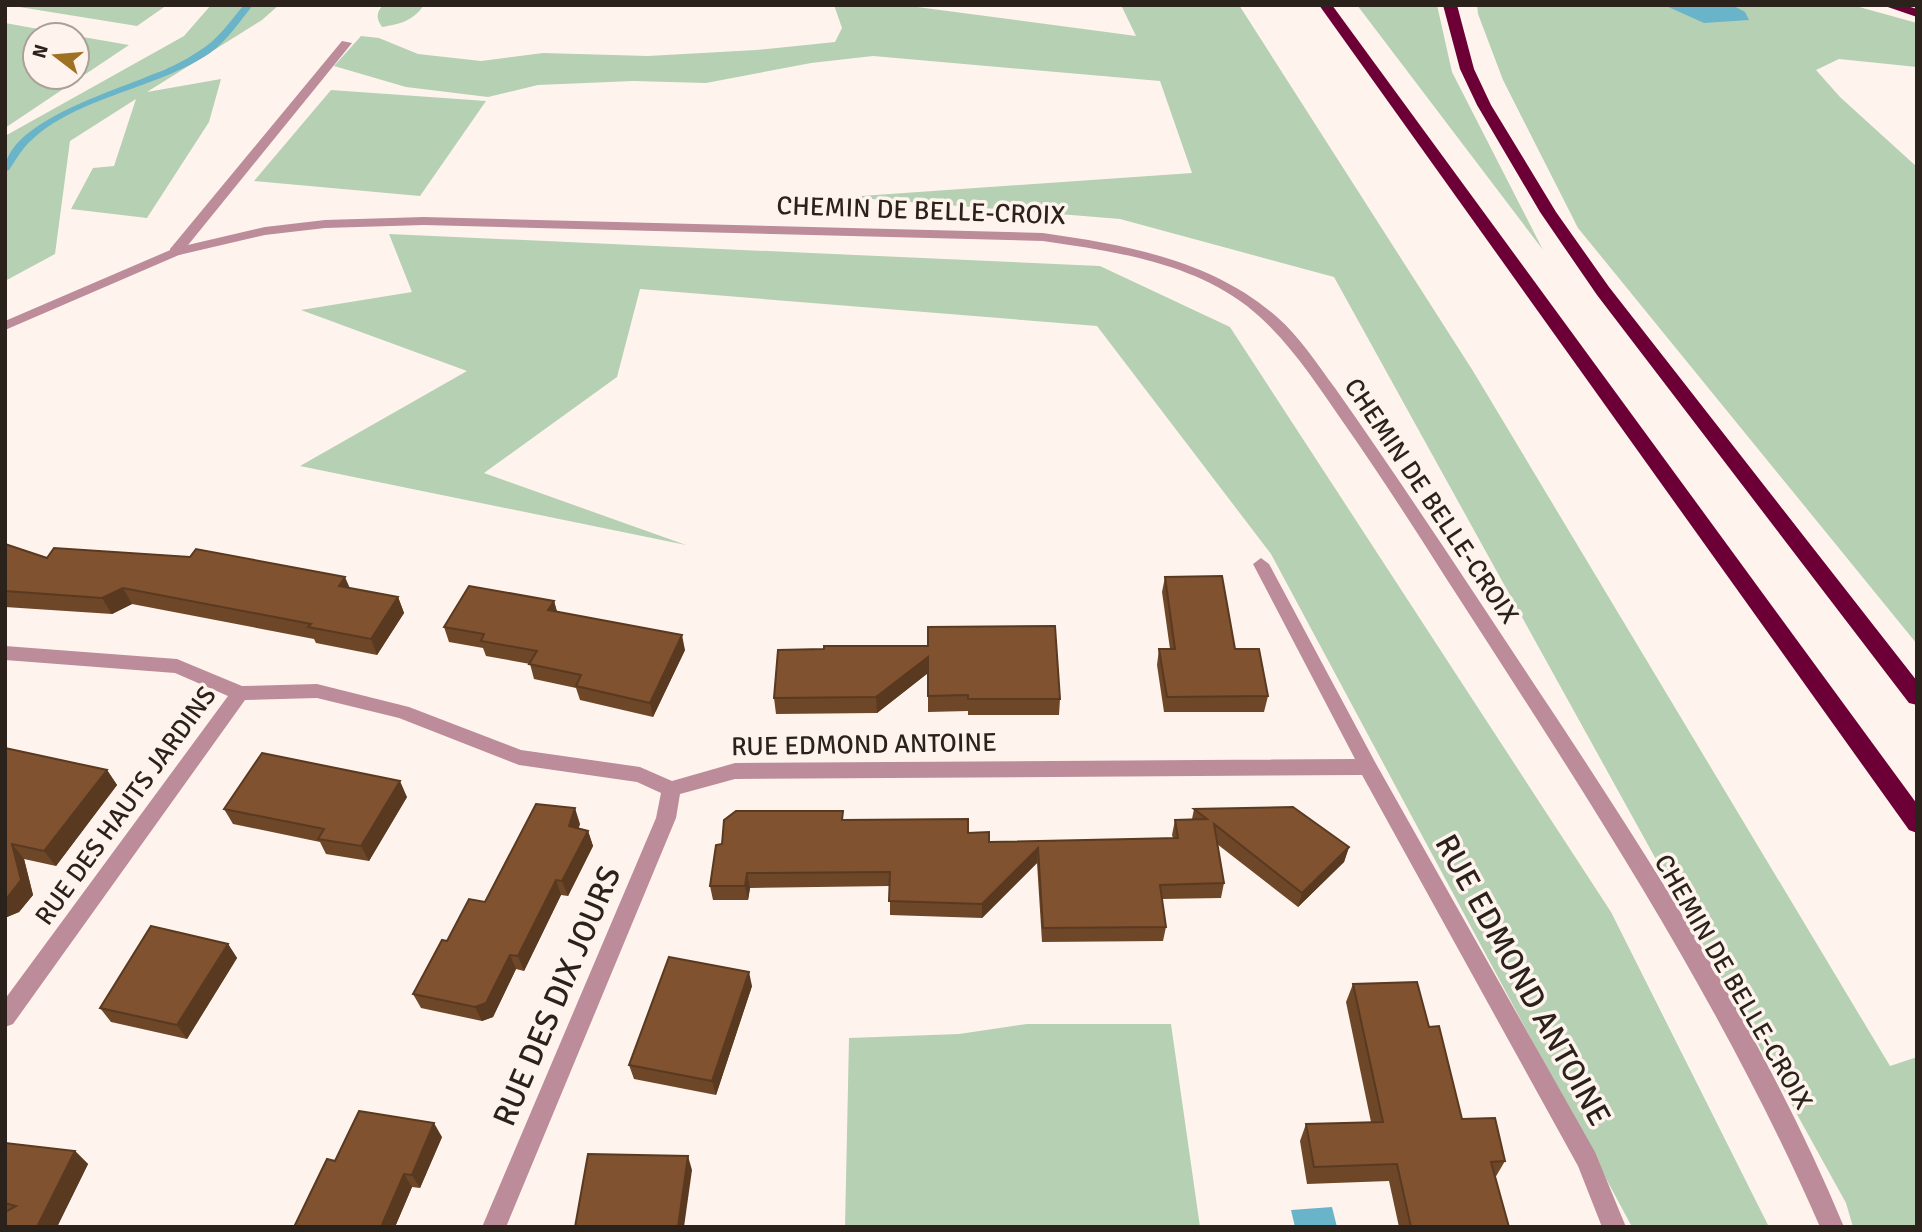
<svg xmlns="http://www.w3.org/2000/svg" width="1922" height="1232" font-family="Signika,sans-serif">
	<rect width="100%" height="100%" fill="#fef4ed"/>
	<g fill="#b6d0b3">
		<path d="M7,5H167L137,26Z"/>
		<path d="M211,5H279L262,20L147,92L221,79L209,122L147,218L71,209L93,168L114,166L136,99L70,141L55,254L5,281V136L184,36Z"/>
		<path d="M383,5H424C413,21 400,24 382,27C376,18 376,13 383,5Z"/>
		<path d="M834,5H902L1136,36L1121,5H1239L1473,371L1890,1066L1917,1057V1227H1853L1846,1203L1334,277L1120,219L847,197L1192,173L1160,81L873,56L811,63L706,83L633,81L538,85L488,97L406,87L334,66L361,36L379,38L418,54L481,61L543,53L648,56L756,50L835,42L842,28Z"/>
		<path d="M1357,5H1437L1452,72L1543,250Z"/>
		<path d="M1477,5H1852L1917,23V67L1839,59L1816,70L1840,97L1917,167V644L1578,228L1503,80L1478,14Z"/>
		<path d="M5,23L72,35H35V77H77V36L129,45L5,128Z"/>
		<path d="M331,90L486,101L420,196L254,181Z"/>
		<path d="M389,234L1100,266L1230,327L1611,912L1769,1227H1632L1271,554L1097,326L640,289L617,377L484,473L686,545L300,466L467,371L301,310L412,292Z"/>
		<path d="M1027,1024H1171L1200,1227H845L849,1038L959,1034Z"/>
	</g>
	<g fill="#6ab4c9">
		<path d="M1664,5H1732L1745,12L1749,20L1704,23Z"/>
		<path d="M1332,1207L1337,1227H1295L1291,1210Z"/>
	</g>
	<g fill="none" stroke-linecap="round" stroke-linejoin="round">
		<path fill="#6ab4c9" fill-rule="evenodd" d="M244,5H253C240,21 227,41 210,53C154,91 69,97 24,148C18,155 14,163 9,170L5,171C5,123 114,91 151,75C168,69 184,61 199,51C218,40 230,21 244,5Z"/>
		<g fill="#bd8c9a" fill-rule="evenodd">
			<path d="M342,41L352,43L180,255H170V249Z"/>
			<path d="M1261,558L1269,564L1375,762L1595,1152L1626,1227H1602L1578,1166L1362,775L735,779L680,794L676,818L506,1227H482L656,818L661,793L637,782L519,765L399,718L317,698L245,700L13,1024L5,1027V999L228,696L175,673L5,660V646L177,659L242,686L317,684L409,707L521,750L640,767L672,781L735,763L1355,759L1253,564Z"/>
		</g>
		<path fill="#bd8c9a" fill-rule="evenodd" d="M424,217L1043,233C1126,245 1212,260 1277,317C1300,337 1317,364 1335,388C1411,496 1483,607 1556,717C1663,880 1769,1046 1844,1227H1820C1719,995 1580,786 1444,575C1411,523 1378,472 1343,422C1314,380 1287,338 1247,306C1190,262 1112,251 1043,241L424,225L325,228L265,235L179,255L5,330V321L175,248L265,227L325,220Z"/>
		<g fill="#6c0036" fill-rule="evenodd">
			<path d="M1319,5H1332L1917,804V833L1909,830Z"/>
			<path d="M1443,5H1457L1474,69L1491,105L1556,212L1609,287L1917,681V705L1909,703L1597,295L1540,212L1477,105L1460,69Z"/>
			<path d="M1882,5H1904L1917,9V17Z"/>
		</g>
	</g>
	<g fill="#6e4728">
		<path d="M5,544L47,558L350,588L398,597L404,613L377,655L316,643L314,639L132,604L112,614L5,607Z"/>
		<path d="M1165,577L1235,649L1268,696L1264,712H1164L1157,665L1159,649H1170L1162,592Z"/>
		<path d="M554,601L557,612L685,650L653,717L580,700L576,688L534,679L530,664L486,656L483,648L449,642L444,627Z"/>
		<path d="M928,646L1060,699L1059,715H968V711L928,712V673L877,713L776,714L774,698L824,649Z"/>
		<path d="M5,748L107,770L117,785L56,866L24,859L33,895L19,912L7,917H5Z"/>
		<path d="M407,797L369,861L326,854L320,842L233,824L224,809Z"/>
		<path d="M1194,809L1349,847L1344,862L1298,907L1217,844L1224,883L1221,898L1162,899L1166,927L1163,941L1042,942L1037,863L982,918L890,915V886L750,888L748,900H713L710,886L722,844L843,811V820L968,833L989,842L1173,838L1172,835L1175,820L1192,819Z"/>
		<path d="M580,824L578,829L588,831L593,846L568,896L561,895L524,971L516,969L493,1017L482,1021L421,1008L413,994L447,941L485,902Z"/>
		<path d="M228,944L237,958L187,1039L111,1022L100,1008Z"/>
		<path d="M1353,984L1429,1027L1462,1119L1505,1161L1495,1178L1509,1227H1399L1389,1181L1307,1184L1300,1141L1306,1124L1371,1122L1346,1002Z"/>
		<path d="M752,986L716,1095L634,1079L629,1065Z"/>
		<path d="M442,1137L420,1188L412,1187L395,1227H294Z"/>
		<path d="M5,1143L75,1151L88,1164L57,1227H5L6,1211H5Z"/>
	</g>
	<g fill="#5a3921">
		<path d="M345,577L352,593L339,586Z"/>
		<path d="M123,588L132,604L112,614L102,598Z"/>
		<path d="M398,597L404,613L377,655L371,639Z"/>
		<path d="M554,601L558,615L548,610Z"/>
		<path d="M682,635L685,650L653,717L650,703Z"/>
		<path d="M928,657V673L877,713L876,697Z"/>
		<path d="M107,770L117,785L56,866L44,851Z"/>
		<path d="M400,781L407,797L369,861L361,846Z"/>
		<path d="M575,808L580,824L574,842L569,826Z"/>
		<path d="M588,831L593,846L568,896L562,881Z"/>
		<path d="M12,844L24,859L33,895L19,912L7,917L5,915V898Z"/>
		<path d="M1349,847L1344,862L1298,907L1302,893Z"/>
		<path d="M1038,848L1037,863L982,918V904Z"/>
		<path d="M747,873L750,888L748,900L745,886Z"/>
		<path d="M556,880L561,895L524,971L518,956Z"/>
		<path d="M228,944L237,958L187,1039L177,1025Z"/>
		<path d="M510,955L516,969L493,1017L482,1021L475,1007Z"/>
		<path d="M749,972L752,986L716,1095L712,1081Z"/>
		<path d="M434,1123L442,1137L420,1188L412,1175Z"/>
		<path d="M75,1151L88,1164L57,1227H37Z"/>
		<path d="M688,1156L692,1170L684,1227H678Z"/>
		<path d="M404,1174L412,1187L395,1227H381Z"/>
	</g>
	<g fill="#80522f" stroke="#5a3921" stroke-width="2">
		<path d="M5,544L47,558L54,548L190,557L196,549L345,577L339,586L398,597L371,639L308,627L311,624L123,588L102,598L5,591Z"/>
		<path d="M1222,576L1235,649H1259L1268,696L1167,697L1159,649H1175L1165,577Z"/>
		<path d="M469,586L554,601L548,610L682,635L650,703L576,686L581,675L529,664L537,651L481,641L484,634L444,627Z"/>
		<path d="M1055,626L1060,699H968V695L928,696V657L876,697L774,698L778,650L824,649V646H928V627Z"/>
		<path d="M5,748L107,770L44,851L12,844L21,880L7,898H5Z"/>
		<path d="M262,753L400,781L361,846L318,839L324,829L224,809Z"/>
		<path d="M536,804L575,808L569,826L588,831L562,881L556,880L518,956L510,955L486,1003L475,1007L413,994L442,940L447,941L469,899L485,902Z"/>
		<path d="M1293,807L1349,847L1302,893L1214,824L1224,883L1160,885L1166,927L1043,928L1038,848L982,904L889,901L890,872L747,873L745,886H710L716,845L722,844L724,820L736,811H843L842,820L968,819V833L989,832V842L1178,838L1175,820L1207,819L1194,809Z"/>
		<path d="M151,926L228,944L177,1025L100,1008Z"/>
		<path d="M669,957L749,972L712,1081L629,1065Z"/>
		<path d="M1417,982L1429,1027L1439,1026L1462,1119L1495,1118L1505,1161L1491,1162L1509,1227H1411L1397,1164L1314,1167L1306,1124L1383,1122L1353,984Z"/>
		<path d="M359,1111L434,1123L412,1175L404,1174L381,1227H294L327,1159L335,1161Z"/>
		<path d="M5,1143L75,1151L37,1227H5V1212L16,1206L5,1203Z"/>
		<path d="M588,1154L688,1156L678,1227H575Z"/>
	</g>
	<g text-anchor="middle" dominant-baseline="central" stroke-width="7" stroke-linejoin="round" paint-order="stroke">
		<g font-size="26" fill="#2b221b" stroke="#fef4ed">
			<text transform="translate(921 211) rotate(2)">CHEMIN DE BELLE-CROIX</text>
			<text transform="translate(1431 501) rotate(56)">CHEMIN DE BELLE-CROIX</text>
			<text transform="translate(864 745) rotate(-1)">RUE EDMOND ANTOINE</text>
			<text transform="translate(126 806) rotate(-54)">RUE DES HAUTS JARDINS</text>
			<text transform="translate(1733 982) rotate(60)">CHEMIN DE BELLE-CROIX</text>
		</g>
		<g font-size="32" fill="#2b221b" stroke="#fef4ed">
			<text transform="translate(1523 980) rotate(61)">RUE EDMOND ANTOINE</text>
			<text transform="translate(557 996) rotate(-67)">RUE DES DIX JOURS</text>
		</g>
	</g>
	<rect width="1922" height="1232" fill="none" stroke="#2b221b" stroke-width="14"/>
	<g transform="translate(56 56) rotate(286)"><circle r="33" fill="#fef4ed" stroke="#aaa099" stroke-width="2"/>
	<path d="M0-5L12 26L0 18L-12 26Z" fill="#9f7123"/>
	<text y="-10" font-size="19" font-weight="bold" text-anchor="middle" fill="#2b221b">N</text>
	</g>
</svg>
